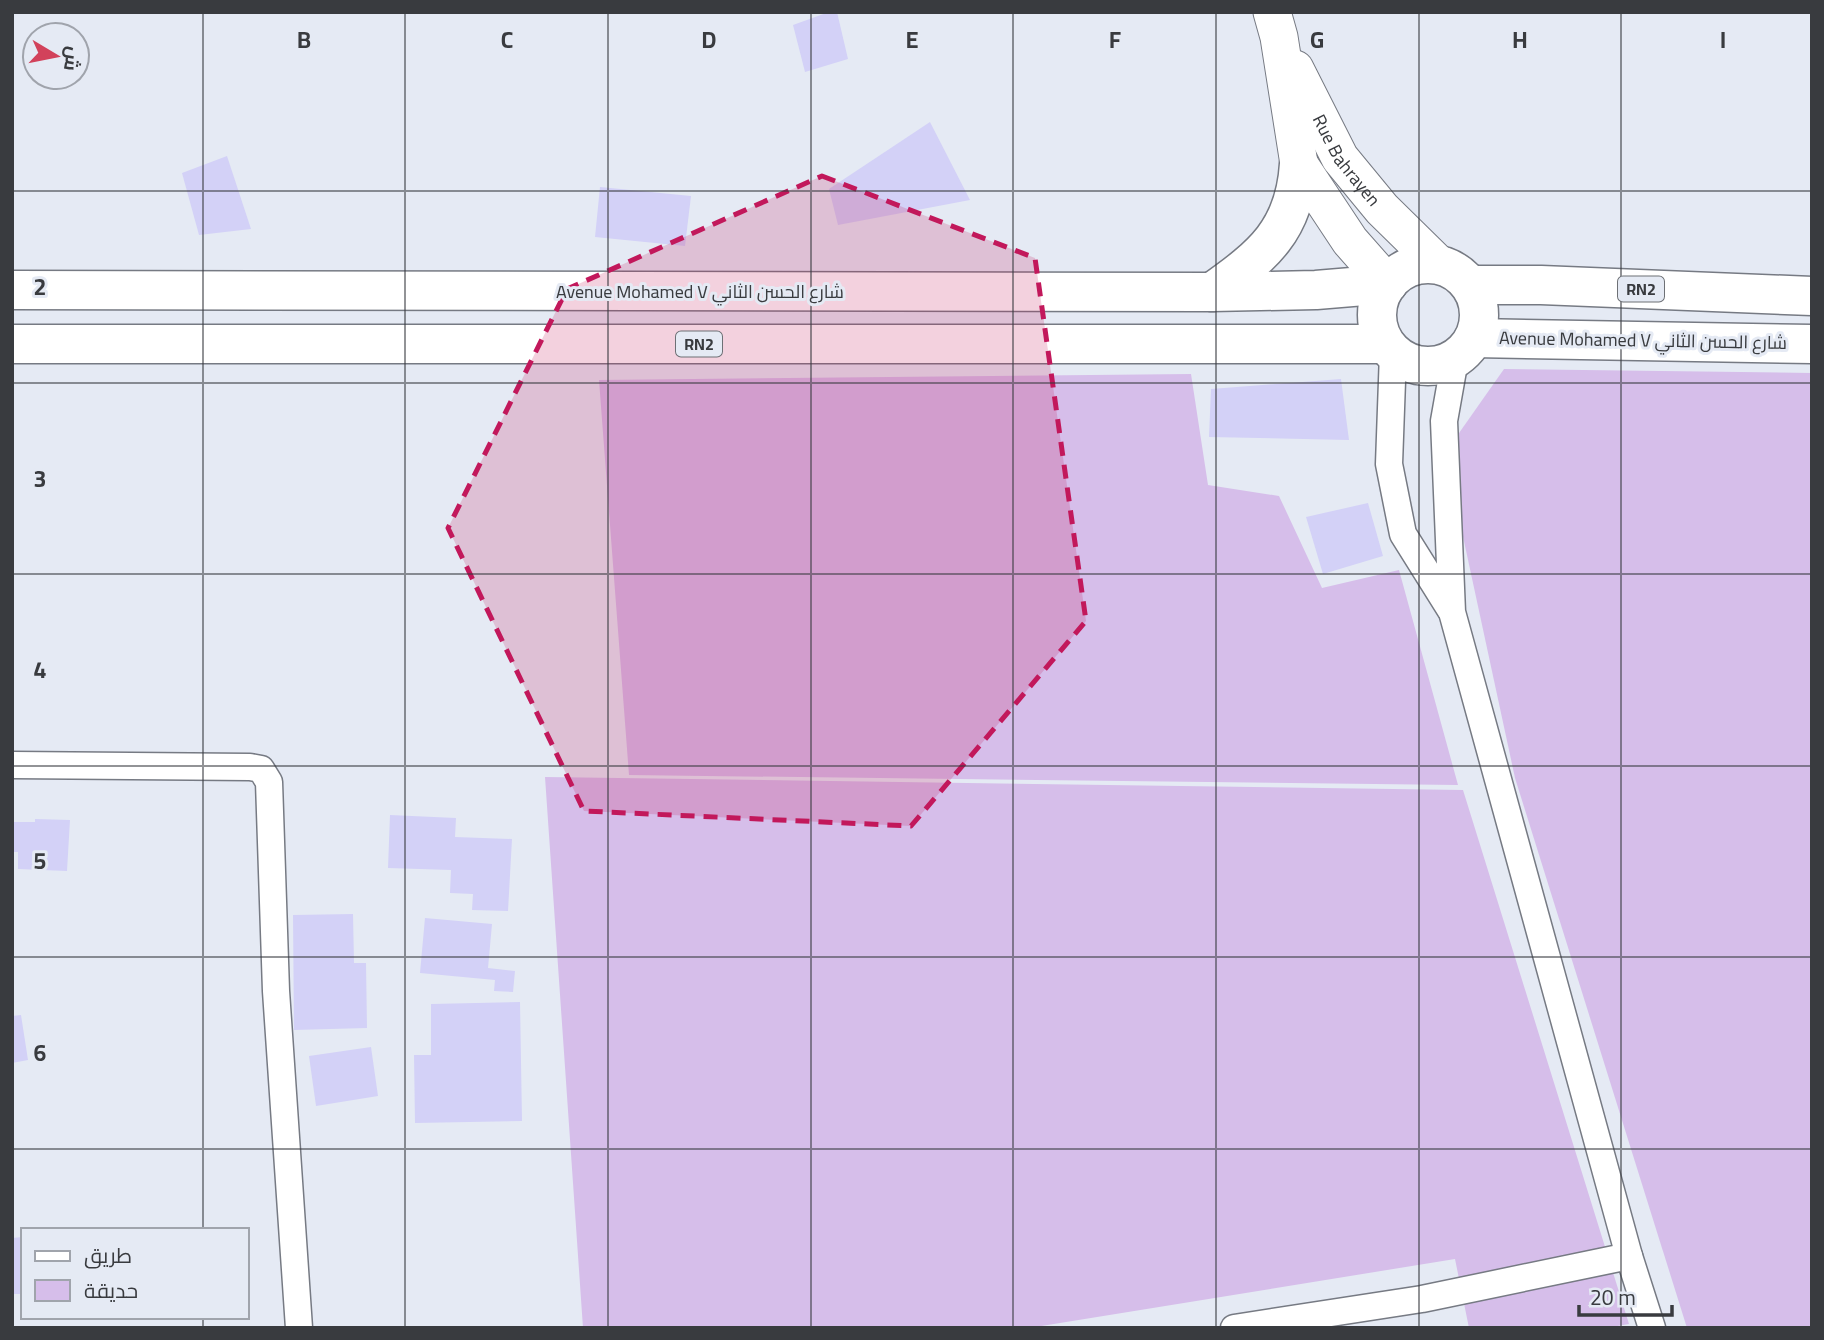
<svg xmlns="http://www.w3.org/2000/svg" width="1824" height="1340" font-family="Georgia,Cairo,serif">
	<rect width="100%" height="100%" fill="#e5eaf4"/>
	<g fill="#d6beea">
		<path d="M1504,369L1812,373V1328H1687L1515,778L1445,453Z"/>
		<path d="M1191,374L1208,485L1279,496L1322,588L1399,570L1458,785L629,775L599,380Z"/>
		<path d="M545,777L1463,790L1629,1324L1606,1328H1469L1455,1259L1029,1328H583Z"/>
	</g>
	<g fill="#d3d1f7">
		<path d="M829,12H837L848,59L805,72L793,25Z"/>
		<path d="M930,122L970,200L838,225L829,189Z"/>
		<path d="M227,156L251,229L199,235L182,173Z"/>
		<path d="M600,187L691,196L685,246L595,237Z"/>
		<path d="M1341,379L1349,440L1209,437L1211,389Z"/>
		<path d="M1368,503L1383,556L1323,574L1306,517Z"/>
		<path d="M390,815L456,818L455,837L512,839L508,911L472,910L473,894L450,893L451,870L388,868Z"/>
		<path d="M35,819L70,820L67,871L18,869V852H12V822H35Z"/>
		<path d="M353,914L354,963H366L367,1028L294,1030L293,915Z"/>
		<path d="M425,918L492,924L488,968L515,971L513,992L494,991L495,980L420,973Z"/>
		<path d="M520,1002L522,1121L415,1123L414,1055H431V1004Z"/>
		<path d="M21,1015L28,1060L12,1063V1016Z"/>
		<path d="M371,1047L378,1096L316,1106L309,1056Z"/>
		<path d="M23,1237V1294H12V1238Z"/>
	</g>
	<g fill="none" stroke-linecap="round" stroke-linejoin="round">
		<g stroke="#767a83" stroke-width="29">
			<g id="street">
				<path d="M1393,353L1389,464L1403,534L1450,609"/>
				<path d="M1455,359L1444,421L1452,612L1629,1256L1652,1328"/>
				<path d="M12,765L250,767L261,769L269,782L276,991L299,1328"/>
				<path d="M1234,1328L1422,1299L1629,1256"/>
			</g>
		</g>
		<g stroke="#767a83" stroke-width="39">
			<g id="secondary">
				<path d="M1272,12L1279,37L1299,164L1350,241L1388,284"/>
				<path id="s1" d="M1295,69L1340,158L1382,209L1439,265"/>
			</g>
		</g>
		<g stroke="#767a83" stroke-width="41">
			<g id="highway">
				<circle cx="1428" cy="315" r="51"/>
				<path d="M1470,285H1541L1812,296"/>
				<path d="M12,290L1212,292L1316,290L1388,284"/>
				<path d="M1212,292C1263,256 1295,230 1299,164"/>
				<path d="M1474,338L1812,344"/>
				<path d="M12,344H1385"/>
			</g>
		</g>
		<use href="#street" stroke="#fff" stroke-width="26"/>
		<use href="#secondary" stroke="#fff" stroke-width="37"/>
		<use href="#highway" stroke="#fff" stroke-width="38"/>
	</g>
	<path fill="#c2185b" fill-opacity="0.2" stroke="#c2185b" stroke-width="5" stroke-dasharray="14 9" stroke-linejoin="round" d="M822,176L1035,258L1086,621L911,826L584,811L448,528L567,289Z"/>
	<path fill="none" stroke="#393b3f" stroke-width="2" stroke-opacity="0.55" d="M203,12V1230M405,12V1328M608,12V1328M811,12V1328M1013,12V1328M1216,12V1328M1419,12V1328M1621,12V1328M12,191H1812M12,383H1812M12,574H1812M12,766H1812M12,957H1812M12,1149H1812M203,1317V1328"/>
	<g text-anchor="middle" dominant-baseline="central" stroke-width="6" stroke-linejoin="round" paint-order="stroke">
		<g fill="#e5eaf4" stroke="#6d7075" stroke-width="2">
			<rect x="1618" y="276.5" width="46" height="25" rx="5"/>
			<rect x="676" y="331.5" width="46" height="25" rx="5"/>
		</g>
		<g font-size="16" font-weight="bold" fill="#393b3f">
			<text x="1641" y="289">RN2</text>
			<text x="699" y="344">RN2</text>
		</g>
		<g font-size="18" fill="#393b3f" stroke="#e5eaf4">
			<text stroke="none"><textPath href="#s1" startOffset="105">Rue Bahrayen</textPath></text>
			<text x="700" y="291">Avenue Mohamed V شارع الحسن الثاني</text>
			<text transform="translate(1643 340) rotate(1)">Avenue Mohamed V شارع الحسن الثاني</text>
		</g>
	</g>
	<g font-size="23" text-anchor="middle" font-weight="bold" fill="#393b3f" stroke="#e5eaf4" stroke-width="6" stroke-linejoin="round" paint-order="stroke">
		<text x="304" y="48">B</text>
		<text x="507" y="48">C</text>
		<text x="709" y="48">D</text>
		<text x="912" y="48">E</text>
		<text x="1115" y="48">F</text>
		<text x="1317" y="48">G</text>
		<text x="1520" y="48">H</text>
		<text x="1723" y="48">I</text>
		<text x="40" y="295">2</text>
		<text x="40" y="487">3</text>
		<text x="40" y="678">4</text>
		<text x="40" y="869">5</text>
		<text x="40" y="1061">6</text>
	</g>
	<rect width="1824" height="1340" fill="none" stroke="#393b3f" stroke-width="28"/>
	<rect x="21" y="1228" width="228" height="91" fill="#e5eaf4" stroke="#a0a4ac" stroke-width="2"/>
	<rect x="35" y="1251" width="35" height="10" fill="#ffffff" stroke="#a0a4ac" stroke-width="2"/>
	<text x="84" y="1263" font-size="21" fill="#393b3f">طريق</text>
	<rect x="35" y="1280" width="35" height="21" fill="#d6beea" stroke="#a0a4ac" stroke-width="2"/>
	<text x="84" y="1298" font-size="21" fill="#393b3f">حديقة</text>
	<g transform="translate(56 56) rotate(100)"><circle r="33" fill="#e5eaf4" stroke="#a0a4ac" stroke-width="2"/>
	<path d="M0-5L12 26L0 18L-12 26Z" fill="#d2425b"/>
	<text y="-10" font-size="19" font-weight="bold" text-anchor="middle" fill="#393b3f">ش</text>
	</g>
	<path d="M1579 1305v10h93v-10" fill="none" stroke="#393b3f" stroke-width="3.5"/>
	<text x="1590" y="1305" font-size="21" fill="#393b3f" stroke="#e5eaf4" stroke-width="5" paint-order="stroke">20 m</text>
</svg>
